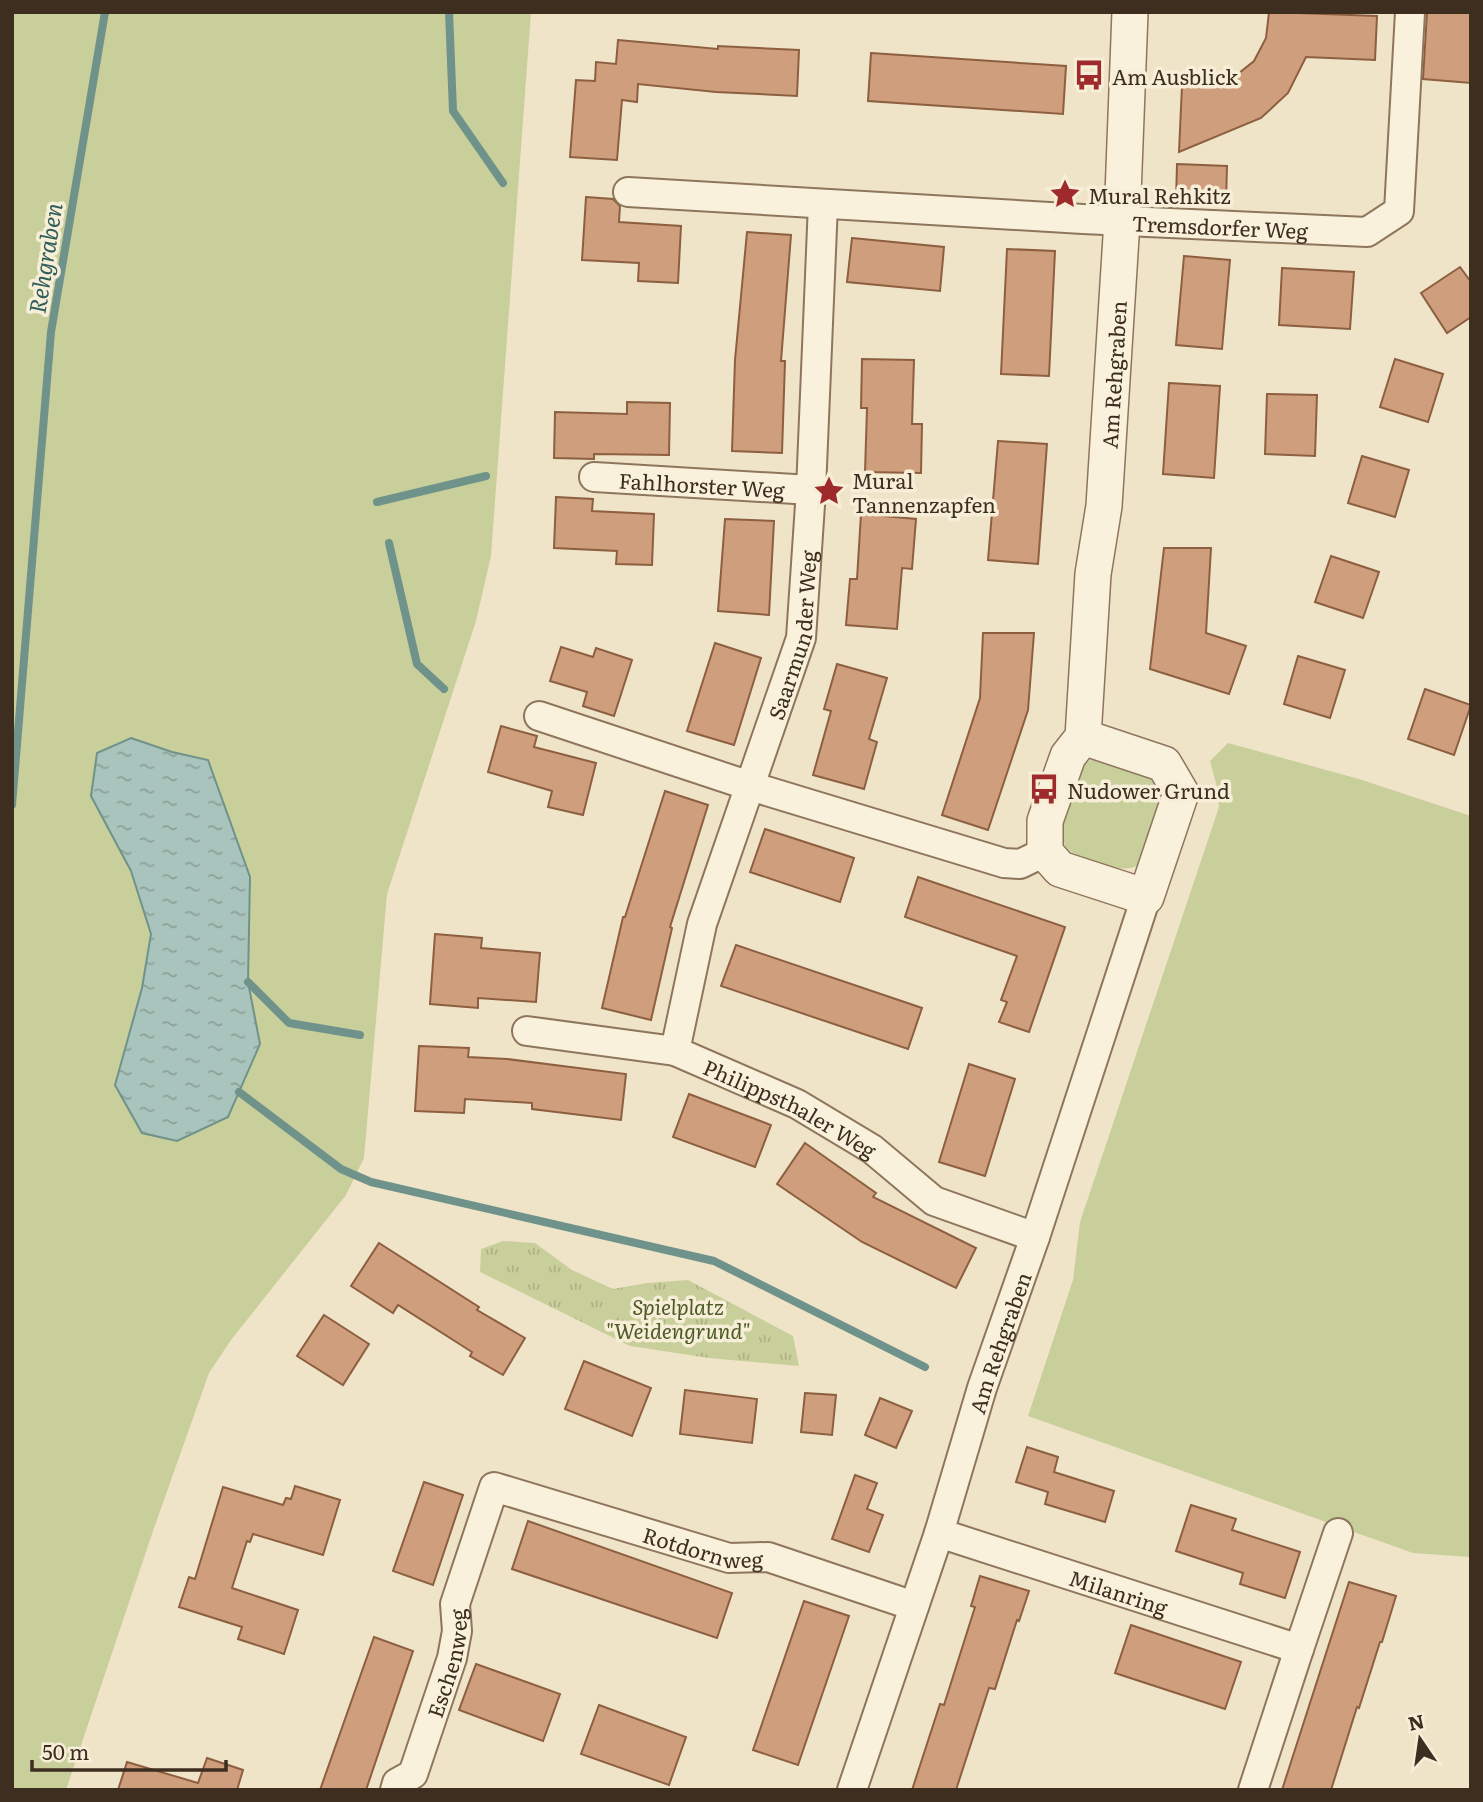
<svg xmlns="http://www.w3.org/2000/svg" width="1483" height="1802" font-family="Literata,serif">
	<defs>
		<pattern id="park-tufts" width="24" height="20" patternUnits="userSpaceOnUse" patternTransform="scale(1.75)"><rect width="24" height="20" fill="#c9cf9b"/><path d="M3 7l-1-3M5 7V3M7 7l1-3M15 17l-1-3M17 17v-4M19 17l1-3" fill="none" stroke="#aeb285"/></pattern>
		<pattern id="water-ripples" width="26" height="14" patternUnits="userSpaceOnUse" patternTransform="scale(1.75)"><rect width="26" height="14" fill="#a9c4bc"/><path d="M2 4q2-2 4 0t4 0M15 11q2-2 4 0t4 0" fill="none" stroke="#8ba098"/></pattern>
	</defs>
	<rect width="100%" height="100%" fill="#f0e4c8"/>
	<g fill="#c9cf9b" fill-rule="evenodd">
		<path d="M12,12H531L491,556L476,621L387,894L364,1158L346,1195L231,1340L209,1373L153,1531L66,1790H12ZM172,752L208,760L250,877L248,982L260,1044L142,988L151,934L131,871L91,796Z"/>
		<path d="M1228,743L1359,779L1471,816V1557L1413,1553L1028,1416L1073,1280L1080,1222L1219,807L1217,787L1210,761Z"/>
		<path d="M1099,756L1148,769L1165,787L1145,861C1131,872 1120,869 1104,864C1093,860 1078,858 1069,850C1050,833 1076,785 1083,764Z"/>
	</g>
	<path fill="url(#park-tufts)" d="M503,1241L535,1243L572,1270L613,1289L647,1283L688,1280L793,1336L799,1366L709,1358L630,1346L480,1272L481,1249Z"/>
	<path fill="url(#water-ripples)" stroke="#6f938a" stroke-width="2" d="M131,738L172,752L208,760L250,877L248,982L260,1044L228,1117L177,1141L142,1133L115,1085L142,988L151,934L131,871L91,796L97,753Z"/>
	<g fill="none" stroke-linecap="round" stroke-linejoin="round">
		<g stroke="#6f938a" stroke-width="8">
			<path d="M449,12L453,111L503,183"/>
			<path d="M377,502L486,476"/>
			<path d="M389,543L417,664L444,689"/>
			<path d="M12,805L51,332L105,12"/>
			<path d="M248,982L289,1023L360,1035"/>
			<path d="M239,1092L341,1169L371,1182L714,1261L925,1367"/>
		</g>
	</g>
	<g fill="#cf9f7d" stroke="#8d5f41" stroke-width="2">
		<path d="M1269,12L1377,16L1375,60L1306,57L1288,93L1261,118L1179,152L1182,86L1210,87L1229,81L1254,61L1266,38Z"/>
		<path d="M1427,12L1471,13V83L1423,79Z"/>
		<path d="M618,40L718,49V46L799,50L797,96L716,92L638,84L637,102L622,100L617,160L570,157L576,80L595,81L596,62L616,64Z"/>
		<path d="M871,53L1066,66L1063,114L868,101Z"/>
		<path d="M1177,164L1227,166L1226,203L1176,201Z"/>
		<path d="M586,197L613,199L620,206L619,222L681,226L678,283L638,281L639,263L582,260Z"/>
		<path d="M747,232L791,235L781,361H785L782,453L732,451L735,360Z"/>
		<path d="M852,238L944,247L940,291L847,282Z"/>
		<path d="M1007,249L1055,251L1049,376L1001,374Z"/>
		<path d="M1184,256L1230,260L1222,349L1176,345Z"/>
		<path d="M1460,267L1471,282V317L1447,333L1421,293Z"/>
		<path d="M1282,268L1354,272L1350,329L1279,325Z"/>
		<path d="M862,359L914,360L912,424H922L921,473L865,472L867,408H861Z"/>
		<path d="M1395,359L1443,374L1428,422L1380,407Z"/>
		<path d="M1169,383L1220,386L1214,478L1163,474Z"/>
		<path d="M1267,394L1317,395L1315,456L1265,454Z"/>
		<path d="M627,402L670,403L669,455L594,454V459L554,458L555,412L627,414Z"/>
		<path d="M998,441L1047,444L1038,564L988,560Z"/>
		<path d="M1362,456L1409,470L1395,517L1348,503Z"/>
		<path d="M556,497L593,499L592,511L654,514L652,565L616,564L617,551L554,548Z"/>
		<path d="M861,514L916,519L912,569L902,568L897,629L846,625L850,579H857Z"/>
		<path d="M725,519L774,521L769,615L718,611Z"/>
		<path d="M1164,548H1211L1206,633L1246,646L1229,694L1150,669Z"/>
		<path d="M1331,556L1379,572L1363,618L1315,602Z"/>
		<path d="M983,633H1034L1028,710L988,830L942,815L980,698Z"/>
		<path d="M715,643L761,658L734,745L687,731Z"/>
		<path d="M561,647L593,657L596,648L632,660L614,716L583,706L587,692L550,681Z"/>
		<path d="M1298,656L1345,670L1330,718L1284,704Z"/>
		<path d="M837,664L887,678L869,739L877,742L864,789L813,775L831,711L824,709Z"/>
		<path d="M1425,689L1471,705L1454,755L1408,739Z"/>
		<path d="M501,726L537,736L534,747L596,763L583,815L548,807L552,791L488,772Z"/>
		<path d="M665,791L708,805L670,927L672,928L651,1020L602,1008L623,917H625Z"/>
		<path d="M765,829L854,858L840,902L750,872Z"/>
		<path d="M918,877L1065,927L1029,1032L999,1022L1007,1002L1001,1000L1017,956L905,917Z"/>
		<path d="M435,934L482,938L481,948L540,953L536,1002L478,998V1008L430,1004Z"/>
		<path d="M736,945L922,1008L908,1049L721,986Z"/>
		<path d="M419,1046L469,1048L468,1057L507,1059L626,1074L621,1120L532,1109V1103L465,1099L464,1113L415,1111Z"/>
		<path d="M969,1064L1015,1079L985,1176L939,1162Z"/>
		<path d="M689,1094L771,1125L755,1167L673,1137Z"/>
		<path d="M805,1143L876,1193L873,1197L976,1248L956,1288L862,1242L777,1184Z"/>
		<path d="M379,1243L479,1307L477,1310L525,1338L503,1375L470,1356L472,1352L398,1305L393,1313L351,1286Z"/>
		<path d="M324,1315L369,1344L343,1385L297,1356Z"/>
		<path d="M584,1361L651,1388L632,1436L565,1409Z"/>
		<path d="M685,1390L757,1399L752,1443L680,1434Z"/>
		<path d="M805,1393L836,1395L832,1435L801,1432Z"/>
		<path d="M880,1398L912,1411L896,1448L865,1435Z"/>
		<path d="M1027,1447L1058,1457L1054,1472L1114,1491L1105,1522L1045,1504L1048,1492L1016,1482Z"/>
		<path d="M855,1475L877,1483L867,1509L883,1515L869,1552L832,1539Z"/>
		<path d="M424,1482L463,1495L433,1585L393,1571Z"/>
		<path d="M295,1486L340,1500L323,1555L253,1534L250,1542L247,1541L232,1588L298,1610L284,1654L238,1639L242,1627L179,1607L189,1577L195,1579L223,1487L283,1505L286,1498L291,1499Z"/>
		<path d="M1191,1505L1236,1519L1232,1530L1300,1552L1285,1598L1240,1584L1243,1573L1176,1551Z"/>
		<path d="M528,1521L732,1593L717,1638L512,1569Z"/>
		<path d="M980,1576L1029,1591L1019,1621L1017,1620L995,1689L989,1688L956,1790H912L940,1704L944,1705L975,1607L971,1606Z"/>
		<path d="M1349,1582L1396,1596L1382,1642H1380L1359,1708L1357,1707L1331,1790H1282Z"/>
		<path d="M804,1601L849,1616L798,1765L753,1750Z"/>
		<path d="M1131,1625L1241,1662L1225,1709L1115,1673Z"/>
		<path d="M374,1637L413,1651L366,1790H320Z"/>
		<path d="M476,1664L560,1694L543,1741L459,1710Z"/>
		<path d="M599,1705L686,1737L669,1785L581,1754Z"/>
		<path d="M207,1758L243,1770L237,1790H118L127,1762L198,1783Z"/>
	</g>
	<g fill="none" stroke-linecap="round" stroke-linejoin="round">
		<g stroke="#8d765c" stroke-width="32">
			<g id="minor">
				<path id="s1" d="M628,192L1083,219L1367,232L1399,211L1410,12"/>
				<path id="s2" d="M594,477L811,490"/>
				<path d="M539,716L750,786L1004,863L1020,864L1045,852"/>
				<path id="s3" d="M527,1031L675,1051L797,1104L872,1149L934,1201L1035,1237"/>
				<path id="s4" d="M675,1051L702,924L801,638L811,490L823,204"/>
				<path id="s5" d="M939,1533L1299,1649L1253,1790"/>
				<path d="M1299,1649L1338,1533"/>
				<path id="s6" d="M395,1790L397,1783L413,1774L452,1658L457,1631L455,1604L494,1487L729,1558L768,1557L914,1606"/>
				<path id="s7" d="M852,1790L939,1533L982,1388L1035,1237L1146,897"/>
			</g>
		</g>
		<g stroke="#8d765c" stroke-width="38">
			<g id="tertiary">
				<path id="s8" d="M1083,737L1164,764L1181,793L1146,897L1060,869L1045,852V821L1068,756L1083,737L1093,574L1104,506L1122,221L1130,12"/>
			</g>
		</g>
		<use href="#minor" stroke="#faf1dc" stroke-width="28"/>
		<use href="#tertiary" stroke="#faf1dc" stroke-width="35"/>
	</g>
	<defs>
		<g id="bus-bare" transform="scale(2.415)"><path d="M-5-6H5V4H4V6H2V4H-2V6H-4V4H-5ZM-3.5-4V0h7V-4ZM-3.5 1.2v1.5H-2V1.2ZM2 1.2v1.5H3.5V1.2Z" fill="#9e2a2b" stroke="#f7eed8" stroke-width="2.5" paint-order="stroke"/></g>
		<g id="sight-bare" transform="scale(2.415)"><path d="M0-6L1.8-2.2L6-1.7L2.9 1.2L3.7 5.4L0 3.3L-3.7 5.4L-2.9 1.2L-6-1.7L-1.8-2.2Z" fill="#9e2a2b" stroke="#f7eed8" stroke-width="2.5" paint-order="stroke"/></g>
	</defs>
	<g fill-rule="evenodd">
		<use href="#bus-bare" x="1089" y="75"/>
		<use href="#sight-bare" x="1065" y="194"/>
		<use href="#sight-bare" x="829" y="491"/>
		<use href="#bus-bare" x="1044" y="789"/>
	</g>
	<g text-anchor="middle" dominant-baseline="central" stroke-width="7" stroke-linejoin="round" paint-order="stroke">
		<g font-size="21" fill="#3d2e20" stroke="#f7eed8" text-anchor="start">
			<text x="1112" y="75">Am Ausblick</text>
			<text x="1088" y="194">Mural Rehkitz</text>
			<text x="852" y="479">Mural<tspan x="852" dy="24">Tannenzapfen</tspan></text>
			<text x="1067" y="789">Nudower Grund</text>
		</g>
		<g font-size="21" fill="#3d2e20" stroke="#f7eed8">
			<text stroke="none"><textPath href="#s1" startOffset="593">Tremsdorfer Weg</textPath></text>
			<text stroke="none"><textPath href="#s8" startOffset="830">Am Rehgraben</textPath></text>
			<text stroke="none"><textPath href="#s2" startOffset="108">Fahlhorster Weg</textPath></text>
			<text stroke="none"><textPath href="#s4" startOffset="434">Saarmunder Weg</textPath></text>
			<text stroke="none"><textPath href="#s3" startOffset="278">Philippsthaler Weg</textPath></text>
			<text stroke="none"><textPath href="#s7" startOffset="471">Am Rehgraben</textPath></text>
			<text stroke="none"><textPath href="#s6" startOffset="544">Rotdornweg</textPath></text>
			<text stroke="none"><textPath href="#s5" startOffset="189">Milanring</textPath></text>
			<text stroke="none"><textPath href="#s6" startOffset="142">Eschenweg</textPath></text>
		</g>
		<g font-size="21" font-style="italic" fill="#4d5a26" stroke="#f7eed8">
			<text x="678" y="1305">Spielplatz<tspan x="678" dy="24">"Weidengrund"</tspan></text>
		</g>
		<g font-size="23" font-style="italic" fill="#2f5d5a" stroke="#f7eed8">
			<text transform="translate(44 258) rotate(-81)">Rehgraben</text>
		</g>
	</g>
	<rect width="1483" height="1802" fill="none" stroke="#3d2e20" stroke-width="28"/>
	<g transform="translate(1420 1739) rotate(347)" stroke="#f7eed8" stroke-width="5" paint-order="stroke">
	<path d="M0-5L12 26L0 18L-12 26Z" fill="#3d2e20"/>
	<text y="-10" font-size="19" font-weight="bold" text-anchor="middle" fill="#3d2e20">N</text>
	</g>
	<path d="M32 1760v10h194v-10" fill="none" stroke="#3d2e20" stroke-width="3.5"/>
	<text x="42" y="1760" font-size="21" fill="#3d2e20" stroke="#f7eed8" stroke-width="5" paint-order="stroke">50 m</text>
</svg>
